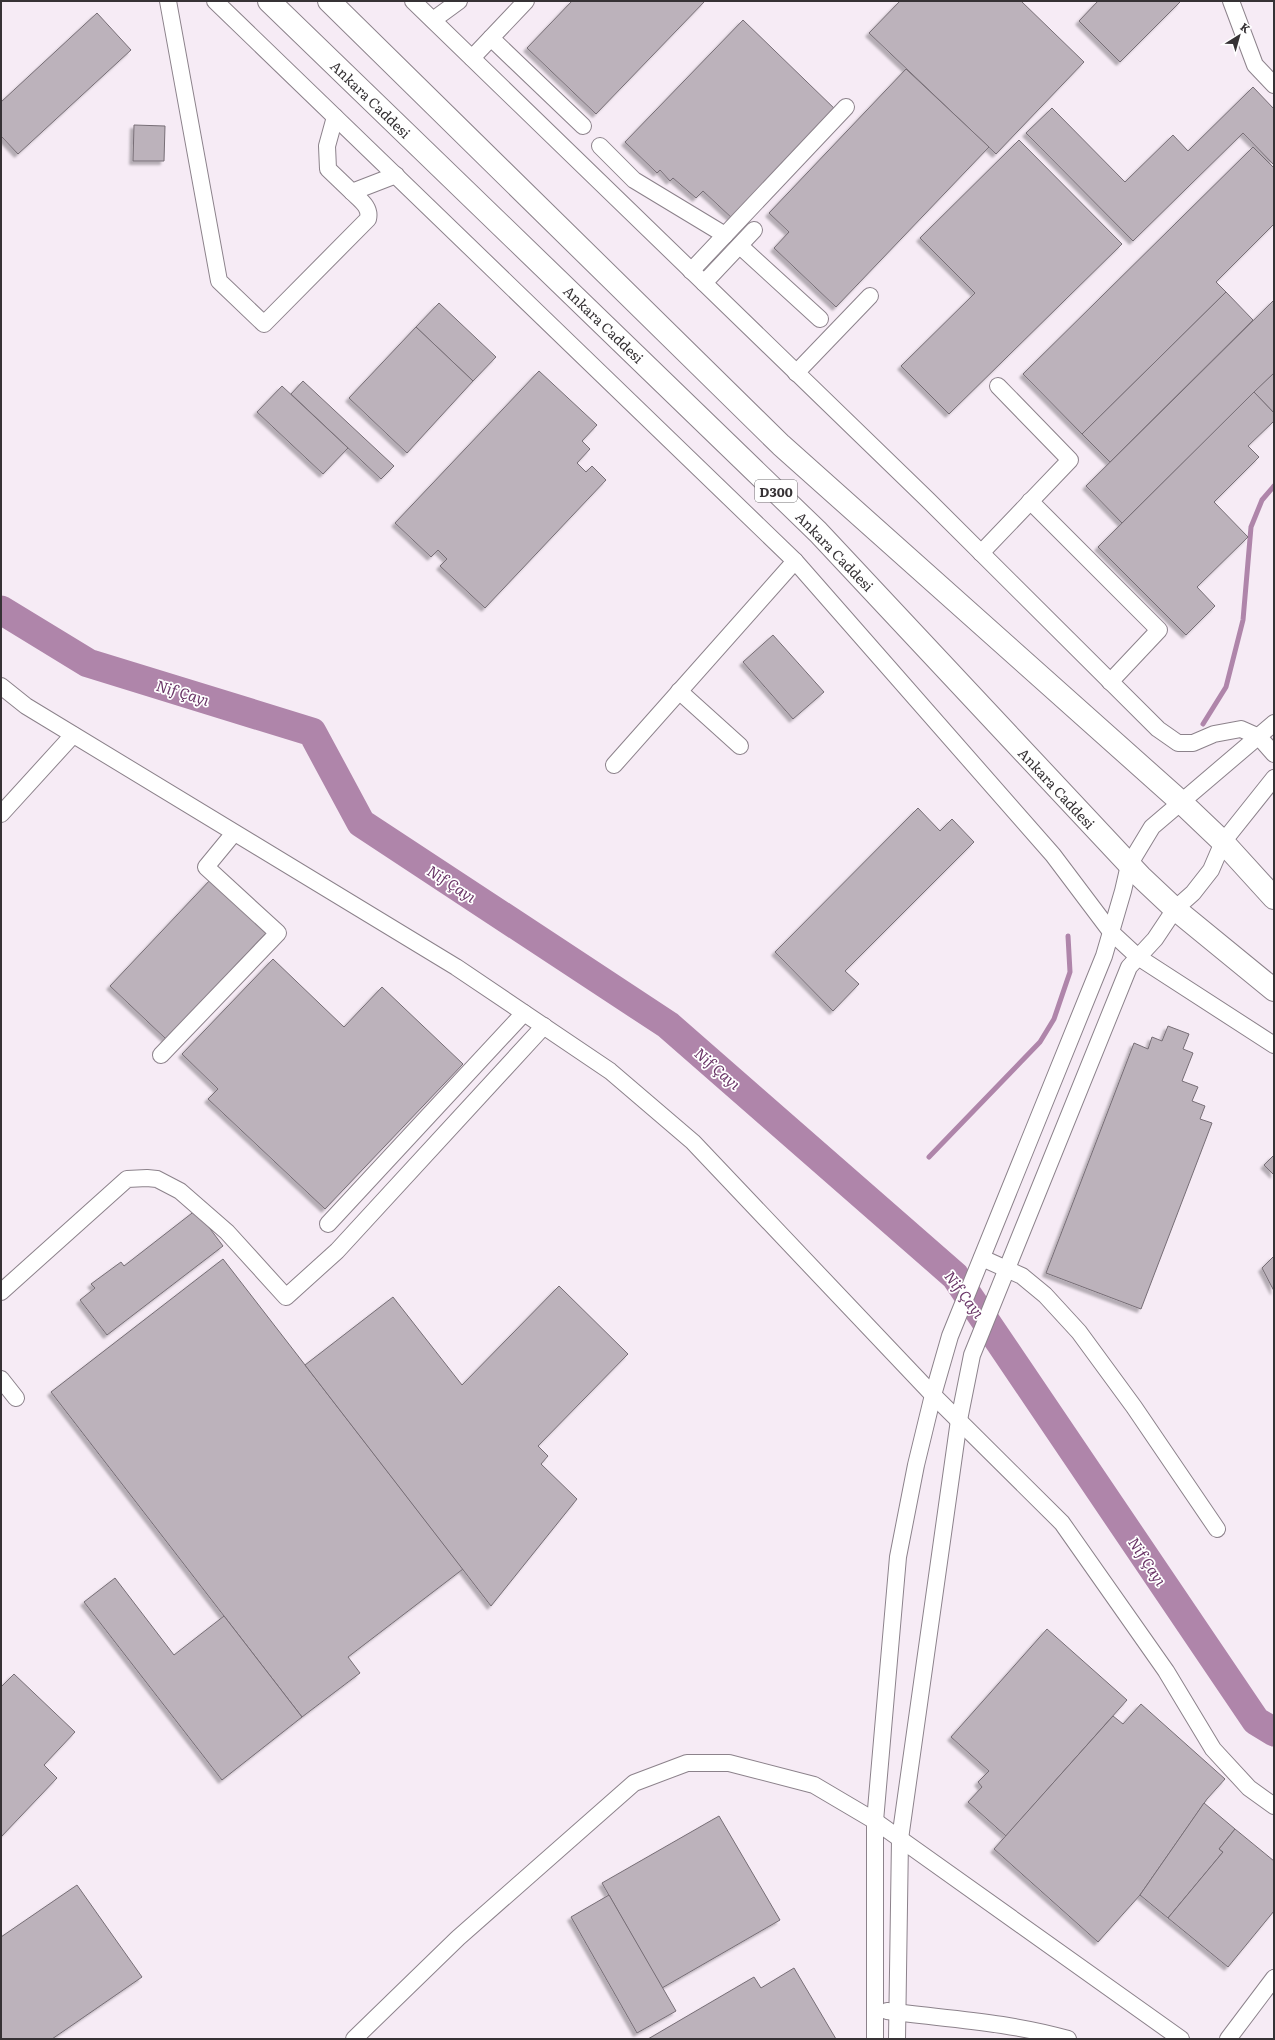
<svg xmlns="http://www.w3.org/2000/svg" width="1275" height="2040" font-family="Literata,serif">
	<defs>
		<filter id="shadow"><feDropShadow dx="-3.5" dy="3.5" stdDeviation="1" flood-color="#0004"/></filter>
	</defs>
	<rect width="100%" height="100%" fill="#f6ebf5"/>
	<g fill="none" stroke-linecap="round" stroke-linejoin="round">
		<g stroke="#af85aa" stroke-width="5">
			<path d="M1203,724L1226,687L1243,620L1251,527L1262,500L1274,486"/>
			<path d="M929,1157L1040,1042L1054,1019L1070,972L1068,936"/>
		</g>
		<path stroke="#af85aa" stroke-width="29" d="M1,610L88,663L312,732L361,823L668,1025L955,1276L1256,1721L1274,1732"/>
	</g>
	<g fill="#bcb2bb" stroke="#776e76" filter="url(#shadow)">
		<path d="M572,1H705L596,114L527,48Z"/>
		<path d="M900,1H1021L1084,62L996,154L869,33Z"/>
		<path d="M1098,1H1181L1120,62L1079,21Z"/>
		<path d="M97,13L131,50L18,154L1,136V102Z"/>
		<path d="M743,20L838,112L734,220L703,191L696,198L673,178L670,181L660,170L657,173L625,142Z"/>
		<path d="M906,69L989,147L836,307L774,248L789,232L769,213Z"/>
		<path d="M1253,87L1274,109V165L1243,133L1133,241L1026,133L1052,108L1125,182L1173,135L1188,151Z"/>
		<path d="M134,125L165,126L164,161H133Z"/>
		<path d="M1019,140L1122,244L949,414L901,366L975,293L920,238Z"/>
		<path d="M1253,147L1274,168V224L1216,282L1226,292L1082,434L1023,374Z"/>
		<path d="M1226,292L1253,320L1110,462L1082,434Z"/>
		<path d="M1274,300V373L1122,523L1086,486Z"/>
		<path d="M439,303L496,357L473,381L416,327Z"/>
		<path d="M416,327L473,381L407,453L349,398Z"/>
		<path d="M539,371L597,425L582,441L590,449L577,463L586,472L592,466L606,480L485,608L440,566L447,559L438,550L431,557L395,523Z"/>
		<path d="M1274,373V413L1254,392Z"/>
		<path d="M303,381L394,466L381,479L291,394Z"/>
		<path d="M282,386L348,448L323,474L257,412Z"/>
		<path d="M1254,392L1274,413V421L1248,446L1259,457L1214,502L1248,537L1197,587L1215,606L1186,635L1098,547Z"/>
		<path d="M773,635L824,692L793,719L743,662Z"/>
		<path d="M918,808L940,831L952,819L974,842L845,971L859,984L833,1011L775,952Z"/>
		<path d="M211,879L267,932L166,1039L110,986Z"/>
		<path d="M273,959L344,1027L382,987L463,1064L325,1209L208,1099L218,1089L182,1054Z"/>
		<path d="M1168,1026L1189,1034L1183,1049L1193,1053L1182,1081L1198,1087L1192,1101L1205,1106L1200,1119L1212,1123L1141,1309L1046,1273L1134,1043L1148,1049L1152,1037L1162,1041Z"/>
		<path d="M1274,1155V1175L1264,1165Z"/>
		<path d="M196,1210L223,1246L107,1335L80,1300L95,1288L91,1284L121,1262L124,1266Z"/>
		<path d="M1274,1256V1291L1262,1268Z"/>
		<path d="M223,1259L463,1569L348,1657L360,1673L302,1717L51,1392Z"/>
		<path d="M559,1286L628,1354L538,1446L548,1456L541,1464L577,1499L491,1606L305,1365L393,1297L462,1385Z"/>
		<path d="M115,1578L174,1655L224,1616L302,1717L222,1780L84,1602Z"/>
		<path d="M1047,1629L1127,1700L1006,1836L968,1802L982,1787L978,1782L989,1771L951,1737Z"/>
		<path d="M14,1674L75,1732L44,1765L57,1778L1,1837V1687Z"/>
		<path d="M1141,1704L1225,1779L1207,1799L1140,1895L1098,1942L994,1849L1113,1716L1123,1724Z"/>
		<path d="M1204,1803L1235,1829L1219,1849L1223,1852L1168,1918L1140,1895Z"/>
		<path d="M719,1816L780,1920L662,1988L602,1883Z"/>
		<path d="M1235,1829L1274,1861V1911L1228,1967L1168,1918L1223,1852L1219,1849Z"/>
		<path d="M77,1885L142,1977L52,2039H1V1937Z"/>
		<path d="M609,1895L676,2011L637,2033L571,1917Z"/>
		<path d="M794,1968L836,2039H648L754,1977L761,1988Z"/>
	</g>
	<g fill="none" stroke-linecap="round" stroke-linejoin="round">
		<g stroke="#8c828b" stroke-width="18">
			<g id="minor">
				<path d="M168,1L219,281L264,324L368,219C371,207 360,200 352,192"/>
				<path d="M215,1L795,561L1053,855L1111,932L1138,957L1274,1045"/>
				<path d="M413,1L928,500L1158,729L1178,743H1193L1214,734L1241,729L1259,737L1274,754"/>
				<path d="M1231,1L1255,65L1274,85"/>
				<path d="M433,20L459,1"/>
				<path d="M491,38L583,126"/>
				<path d="M472,58L526,1"/>
				<path d="M335,117L327,146L328,169L352,192L396,175"/>
				<path d="M600,146L634,180L725,235"/>
				<path d="M740,246L820,319"/>
				<path d="M691,271L846,107"/>
				<path d="M704,283L754,230"/>
				<path d="M796,373L870,296"/>
				<path d="M1030,501L1159,630L1110,682"/>
				<path d="M981,553L1070,460L998,386"/>
				<path d="M1,686L26,706L456,967L610,1071L693,1142L933,1395L1062,1523L1166,1671L1213,1749L1249,1788L1274,1806"/>
				<path d="M679,691L740,746"/>
				<path d="M614,765L795,561"/>
				<path d="M1,814L73,735"/>
				<path d="M161,1055L278,933L206,867L234,833"/>
				<path d="M328,1224L524,1013"/>
				<path d="M982,1258L1022,1276L1045,1295L1079,1332L1134,1407L1217,1529"/>
				<path d="M1,1292L127,1179L147,1178L157,1179L180,1191L227,1232L286,1297L337,1251L544,1026"/>
				<path d="M1,1379L16,1398"/>
				<path d="M887,2011C947,2019 1009,2022 1068,2039"/>
				<path d="M354,2039L458,1938L634,1783L687,1763H729L814,1785L875,1821L1181,2039"/>
				<path d="M875,2039V1821L898,1557L916,1465L933,1395L950,1336L1104,956L1123,891L1129,865L1152,827L1274,723"/>
				<path d="M897,2039L900,1839L959,1420L972,1355L1129,967L1155,939L1175,909L1193,893L1211,870L1223,842L1274,778"/>
				<path d="M1228,2039L1274,1978"/>
			</g>
		</g>
		<g stroke="#8c828b" stroke-width="24">
			<g id="highway">
				<path d="M269,1L818,532L1141,877L1175,909L1274,990"/>
				<path d="M329,1L781,445L1181,802L1223,842L1274,898"/>
			</g>
		</g>
		<use href="#minor" stroke="#fff" stroke-width="16"/>
		<use href="#highway" stroke="#fff" stroke-width="22"/>
	</g>
	<g text-anchor="middle" dominant-baseline="central" stroke-width="3.5" stroke-linejoin="round" paint-order="stroke">
		<rect fill="#fff" stroke="#727072" stroke-width="1" x="755" y="480" width="42" height="22" rx="3"/>
		<g font-size="13" font-weight="bold" fill="#363235">
			<text x="776" y="491">D300</text>
		</g>
		<g font-size="14" fill="#363235" stroke="#fff">
			<text transform="translate(371 99) rotate(44)">Ankara Caddesi</text>
			<text transform="translate(604 324) rotate(44)">Ankara Caddesi</text>
			<text transform="translate(835 551) rotate(46)">Ankara Caddesi</text>
			<text transform="translate(1057 788) rotate(47)">Ankara Caddesi</text>
		</g>
		<g font-size="15" font-style="italic" fill="#6a3567" stroke="#fff">
			<text transform="translate(183 692) rotate(17)">Nif Çayı</text>
			<text transform="translate(452 883) rotate(33)">Nif Çayı</text>
			<text transform="translate(718 1068) rotate(41)">Nif Çayı</text>
			<text transform="translate(965 1294) rotate(53)">Nif Çayı</text>
			<text transform="translate(1148 1561) rotate(56)">Nif Çayı</text>
		</g>
	</g>
	<rect width="1275" height="2040" fill="none" stroke="#363235" stroke-width="4"/>
	<g transform="translate(1239 36) rotate(37)" stroke="#ffffff" stroke-width="3" paint-order="stroke">
	<path d="M0-3L7 15L0 10L-7 15Z" fill="#363235"/>
	<text y="-6" font-size="11" font-weight="bold" text-anchor="middle" fill="#363235">K</text>
	</g>
</svg>
